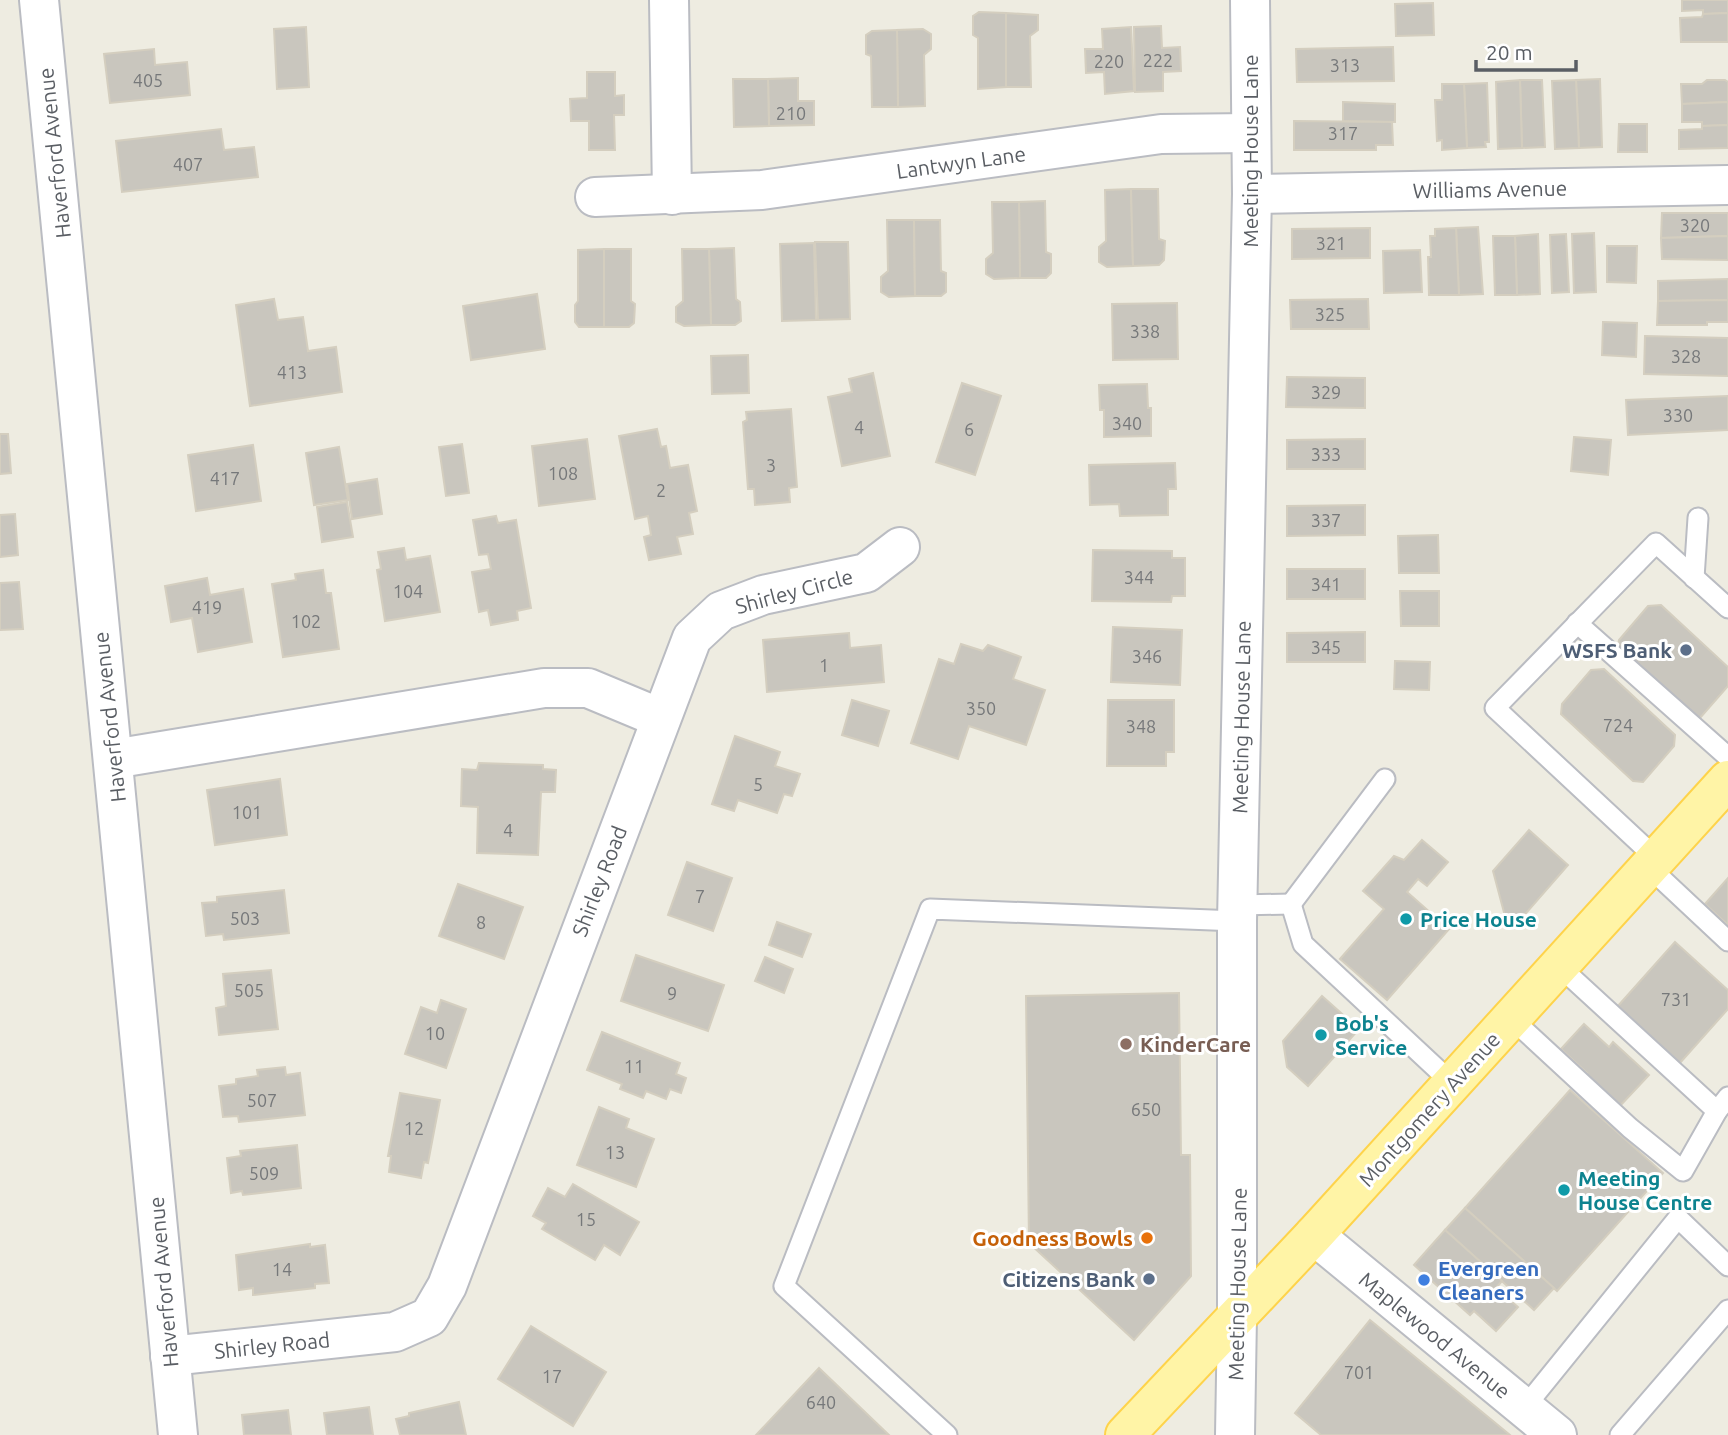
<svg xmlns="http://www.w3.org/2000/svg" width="1728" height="1435" font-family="Ubuntu,sans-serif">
	<rect width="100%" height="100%" fill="#eeece1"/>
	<g fill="#c9c6be" stroke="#d4cebf" stroke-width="2">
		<path d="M1682,0H1728V13L1703,14V10L1682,11Z"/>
		<path d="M1433,3L1434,35L1396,36L1395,4Z"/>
		<path d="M979,12L1006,13V87L978,89V38L973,35V16Z"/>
		<path d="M1006,13L1038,15V30L1030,36L1031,87H1006Z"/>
		<path d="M1728,13V42H1681L1680,18L1702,17L1703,14Z"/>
		<path d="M1161,26L1162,48L1180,47L1181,71L1163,72V91L1135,92L1134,27Z"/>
		<path d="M306,27L309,87L277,89L274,29Z"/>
		<path d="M1131,27L1134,91L1105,94L1104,72L1086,73L1085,49H1103L1102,29Z"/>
		<path d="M923,29L931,34V49L924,55L925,106L898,107L897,30Z"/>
		<path d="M897,30L898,107H872L871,56L866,54V35L872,31Z"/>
		<path d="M1393,47L1394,81L1297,82L1296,49Z"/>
		<path d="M154,49L155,65L187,62L190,95L110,103L104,54Z"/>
		<path d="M587,72H615V96L624,95V115H614L615,150H589V121H571L570,99L587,98Z"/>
		<path d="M798,78V101H814V125L769,126L768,79Z"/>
		<path d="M733,79H768L769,126L734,127Z"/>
		<path d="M1600,79L1602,147L1579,148L1576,80Z"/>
		<path d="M1520,80H1542L1545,147L1522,148Z"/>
		<path d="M1520,80L1522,148L1498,149L1496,82Z"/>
		<path d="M1576,80L1579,148L1555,149L1552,81Z"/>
		<path d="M1707,80H1725L1728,82V102L1682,104L1681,84H1702Z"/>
		<path d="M1487,83L1489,142H1485L1486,147L1467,148L1464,84Z"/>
		<path d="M1442,84H1464L1467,148L1442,150V140L1437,141L1435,100H1442Z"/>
		<path d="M1343,102L1395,104V122L1343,121Z"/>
		<path d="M1728,102V125L1702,126V122H1682V104Z"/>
		<path d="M1294,121L1392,122L1393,145H1376V150H1294Z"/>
		<path d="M1619,124H1647V152H1618Z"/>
		<path d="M1728,125V148L1679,149V130L1702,129V126Z"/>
		<path d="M221,129L224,150L254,147L258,177L122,192L116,141Z"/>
		<path d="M1131,189L1133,266L1107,267L1099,262V247L1106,241L1105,190Z"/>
		<path d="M1131,189H1158L1159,239L1165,241L1164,260L1159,265L1133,266Z"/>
		<path d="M1045,201L1046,252L1051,254V273L1046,278H1020L1019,202Z"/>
		<path d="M992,202H1019L1020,278L994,279L986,274V259L993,253Z"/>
		<path d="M1662,213H1728V236L1661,238Z"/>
		<path d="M887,220H914L915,296L889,297L881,292V277L888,271Z"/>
		<path d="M914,220H940L941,271L946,273V292L941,296H915Z"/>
		<path d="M1478,227L1483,294L1459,295L1456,228Z"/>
		<path d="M1370,228V258L1292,259V229Z"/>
		<path d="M1456,228L1459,295H1429L1428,257H1431L1430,236H1435V229Z"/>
		<path d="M1594,233L1596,292L1574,293L1572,234Z"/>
		<path d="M1538,234L1540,294L1517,295L1515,236Z"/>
		<path d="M1566,234L1569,292L1552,293L1550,235Z"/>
		<path d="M1493,236H1515L1517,295H1495Z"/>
		<path d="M1728,236V260L1662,259L1661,238Z"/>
		<path d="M815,242H848L850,319L818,320Z"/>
		<path d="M814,243L816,320L782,321L780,244Z"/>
		<path d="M1607,246H1637L1636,283L1607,282Z"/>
		<path d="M734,248L736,299L740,302L741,321L735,325H711L709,249Z"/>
		<path d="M604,249V327H579L575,322V305L578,301V250Z"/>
		<path d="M604,249H631V301L635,304L634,323L629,327H604Z"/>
		<path d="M682,249H709L711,325L684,326L676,322V307L683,301Z"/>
		<path d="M1420,250L1422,292L1384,293L1383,251Z"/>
		<path d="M1728,279V300L1658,301V281Z"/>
		<path d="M537,294L545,349L471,360L463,306Z"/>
		<path d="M274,299L278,320L303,317L308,351L336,347L342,392L250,406L236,305Z"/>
		<path d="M1368,299L1369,329H1291L1290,300Z"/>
		<path d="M1728,300V322H1707V325H1657L1658,301Z"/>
		<path d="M1177,303L1178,359L1113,360L1112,304Z"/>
		<path d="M1603,322L1637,323L1636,357L1602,355Z"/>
		<path d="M1645,336L1728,338V376L1644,374Z"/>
		<path d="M748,355L749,393L712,394L711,356Z"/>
		<path d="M873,373L890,456L842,466L828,397L852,392L849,379Z"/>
		<path d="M1287,377L1365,378V408L1286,407Z"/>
		<path d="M962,383L1001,396L975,475L936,462Z"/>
		<path d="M1147,384L1148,408H1151V436L1104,437V410H1100L1099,385Z"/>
		<path d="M1728,396V430L1628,435L1626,400Z"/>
		<path d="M791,409L797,487L789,488L790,502L755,505L754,489H748L743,422L747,420L746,412Z"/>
		<path d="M657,429L661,447L666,446L670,468L688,465L697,511L689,513L693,534L677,537L681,554L649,560L644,537L651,535L648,516L635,519L619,436Z"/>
		<path d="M0,434H8L11,473L0,474Z"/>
		<path d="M1574,437L1611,440L1608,475L1571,471Z"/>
		<path d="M587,439L595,499L539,506L532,446Z"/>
		<path d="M1365,439V469H1287V440Z"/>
		<path d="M462,444L469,493L446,496L439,447Z"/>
		<path d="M253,445L261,501L196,511L188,455Z"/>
		<path d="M339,447L348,500L314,505L306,453Z"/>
		<path d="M1175,463L1176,489H1168V515L1120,516L1119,504L1090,505L1089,465Z"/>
		<path d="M377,479L382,514L352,519L347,484Z"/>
		<path d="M347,502L353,537L322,542L317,507Z"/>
		<path d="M1365,505V535L1287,536V506Z"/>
		<path d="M15,514L18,555L0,557V515Z"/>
		<path d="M496,516L498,523L516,520L531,608L517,611L518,620L491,625L488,610L479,612L472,572L491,569L488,554L479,555L473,520Z"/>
		<path d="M1438,535L1439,573H1399L1398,536Z"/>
		<path d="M404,548L406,560L430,556L440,612L385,621L377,570L381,569L378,552Z"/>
		<path d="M1093,550L1172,551V558H1185V596H1172L1171,602L1092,601Z"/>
		<rect x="1287" y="569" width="78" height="30"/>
		<path d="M323,570L326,593H331L339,649L283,657L272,584L296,580L295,574Z"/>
		<path d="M207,578L210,595L243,589L252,642L198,652L192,618L171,622L165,586Z"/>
		<path d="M19,582L23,629L0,630V583Z"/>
		<path d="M1400,591H1439V626H1401Z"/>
		<path d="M1661,605L1728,667V686L1700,718H1690L1617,650L1619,640L1648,606Z"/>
		<path d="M1113,627L1182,630L1180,685L1111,682Z"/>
		<path d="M1365,632V662H1287V633Z"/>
		<path d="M849,633L850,648L881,645L884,682L767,692L763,640Z"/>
		<path d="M961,644L983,651L988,645L1021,657L1013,679L1045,690L1026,745L969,726L958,759L911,743L939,659L954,664Z"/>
		<path d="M1395,661L1430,662L1429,690L1394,689Z"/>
		<path d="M1604,669L1675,735L1674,746L1643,782L1633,781L1561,714L1562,704L1591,670Z"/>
		<path d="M852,700L889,711L878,746L842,735Z"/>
		<path d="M1108,700H1174V752H1166V766H1107Z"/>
		<path d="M735,736L780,752L775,766L800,774L792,796L784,794L777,813L738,800L734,811L712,804Z"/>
		<path d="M479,763L543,765V769L556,770L555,792H541L538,855L477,853L478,807L461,806L462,769L477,770Z"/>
		<path d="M280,779L287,835L215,845L207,790Z"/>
		<path d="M1529,830L1568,865L1520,920H1506L1493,871Z"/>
		<path d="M1422,840L1448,862L1427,886L1418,879L1407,892L1449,929L1387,1000L1340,959L1384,909L1363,891L1394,856L1404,860Z"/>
		<path d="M687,862L732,878L713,931L668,915Z"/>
		<path d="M1728,878V925L1705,904Z"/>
		<path d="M458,884L523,907L504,959L439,936Z"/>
		<path d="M284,890L289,933L224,940L223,934L206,936L202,903L217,902V897Z"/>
		<path d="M777,922L811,934L802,957L769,945Z"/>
		<path d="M1675,942L1728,990V1009L1679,1064L1617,1007Z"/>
		<path d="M636,955L724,985L708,1031L621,1001Z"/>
		<path d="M765,957L793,969L784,993L755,981Z"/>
		<path d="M271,970L278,1029L219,1035L216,1008L226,1006L223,974Z"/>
		<path d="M1179,993L1181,1155H1190L1191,1276L1134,1340L1029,1243L1026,996Z"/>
		<path d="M1322,996L1359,1029L1308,1086L1287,1067L1283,1041Z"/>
		<path d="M441,1000L466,1009L446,1068L405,1054L421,1007L437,1013Z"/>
		<path d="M1584,1024L1609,1047L1613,1042L1649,1075L1618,1108L1583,1076L1587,1073L1561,1049Z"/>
		<path d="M602,1032L680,1063L676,1074L686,1078L681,1093L670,1089L666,1099L646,1091L643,1098L620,1089L622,1084L587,1070Z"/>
		<path d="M285,1067L286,1075L300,1073L305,1115L239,1122L238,1116L223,1117L219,1086L236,1084V1079L258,1076L257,1070Z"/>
		<path d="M1570,1090L1663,1173L1557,1291L1465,1208Z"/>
		<path d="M400,1093L440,1100L428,1163L424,1162L421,1178L389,1172L391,1156H388Z"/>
		<path d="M599,1107L629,1119L626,1128L654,1139L636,1187L577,1165Z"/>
		<path d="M297,1145L301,1188L243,1195L242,1191L231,1193L227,1158L241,1156L240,1151Z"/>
		<path d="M573,1184L639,1222L620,1255L604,1245L595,1260L542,1229L546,1223L533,1216L548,1188L565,1197Z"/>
		<path d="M1465,1208L1554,1288L1534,1310L1445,1230Z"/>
		<path d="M1445,1230L1502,1281L1496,1288L1518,1307L1496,1331L1474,1311L1470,1315L1414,1265Z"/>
		<path d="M310,1244V1247L325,1245L329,1283L315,1284V1288L253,1295V1288L239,1290L236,1255Z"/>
		<path d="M1370,1320L1510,1435H1321L1295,1413Z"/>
		<path d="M531,1326L606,1372L573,1426L498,1379Z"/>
		<path d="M819,1368L889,1435H756Z"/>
		<path d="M459,1402L466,1435H400L396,1419L409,1416V1413Z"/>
		<path d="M369,1407L373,1435H327L324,1413Z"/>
		<path d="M288,1410L291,1435H244L242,1415Z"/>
	</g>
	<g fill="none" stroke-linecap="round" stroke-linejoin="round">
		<g stroke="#babcc2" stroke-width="23">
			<g id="service">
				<path d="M1694,578L1698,518"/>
				<path d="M1577,623L1728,757"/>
				<path d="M1657,859L1495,708L1656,543L1728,608"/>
				<path d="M1650,868L1728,941"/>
				<path d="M1291,904L1303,944L1452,1083"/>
				<path d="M1291,904L1385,779"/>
				<path d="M1238,905L1291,904"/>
				<path d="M1559,966L1717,1111L1728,1097"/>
				<path d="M1512,1019L1630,1128L1683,1171L1717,1111"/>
				<path d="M1524,1408L1678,1218L1728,1266"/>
				<path d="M947,1435L784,1286L930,909L1237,921"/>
				<path d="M1620,1435L1728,1310"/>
			</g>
		</g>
		<g stroke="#babcc2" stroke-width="42">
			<g id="minor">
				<path d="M669,0L672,195"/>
				<path d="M1252,194L1728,185"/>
				<path d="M595,197L762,190L1161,134L1250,133"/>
				<path d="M113,759L544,688H588L660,718"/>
				<path d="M1314,1235L1557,1435"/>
				<path d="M1237,1316V921L1252,194L1250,0"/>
				<path d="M170,1356L395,1332L429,1317L447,1286L692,638L721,611L763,595L866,573L900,547"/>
			</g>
		</g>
		<g stroke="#babcc2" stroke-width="42">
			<g id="tertiary">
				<path d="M39,0L178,1435"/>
				<path d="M1235,1435L1237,1316"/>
			</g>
		</g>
		<g stroke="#fed34b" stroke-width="42">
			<path id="primary" d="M1125,1435L1314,1235L1728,780"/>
		</g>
		<use href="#service" stroke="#fff" stroke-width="19"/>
		<use href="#minor" stroke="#fff" stroke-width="38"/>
		<use href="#tertiary" stroke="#fff" stroke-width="38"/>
		<use href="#primary" stroke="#fff4a6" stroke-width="38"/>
	</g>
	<g fill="#5c6f8a" stroke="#fff" stroke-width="2.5">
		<circle cx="1686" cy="650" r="7"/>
		<circle cx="1149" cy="1279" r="7"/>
	</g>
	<g fill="#0f9aa8" stroke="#fff" stroke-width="2.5">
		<circle cx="1406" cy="919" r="7"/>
		<circle cx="1321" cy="1035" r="7"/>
		<circle cx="1564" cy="1190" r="7"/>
	</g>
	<circle fill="#8d6e63" stroke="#fff" stroke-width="2.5" cx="1126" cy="1044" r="7"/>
	<circle fill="#e8710a" stroke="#fff" stroke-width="2.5" cx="1147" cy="1238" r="7"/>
	<circle fill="#3f7fe0" stroke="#fff" stroke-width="2.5" cx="1424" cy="1280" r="7"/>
	<g text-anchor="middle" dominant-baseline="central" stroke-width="6" stroke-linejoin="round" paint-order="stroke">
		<g font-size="18" fill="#76787a">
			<text x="1158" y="60">222</text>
			<text x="1109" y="61">220</text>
			<text x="1345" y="65">313</text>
			<text x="148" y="80">405</text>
			<text x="791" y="113">210</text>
			<text x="1343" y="133">317</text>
			<text x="188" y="164">407</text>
			<text x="1695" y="225">320</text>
			<text x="1331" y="243">321</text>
			<text x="1330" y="314">325</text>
			<text x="1145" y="331">338</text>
			<text x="1686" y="356">328</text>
			<text x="292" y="372">413</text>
			<text x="1326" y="392">329</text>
			<text x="1678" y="415">330</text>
			<text x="1127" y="423">340</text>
			<text x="859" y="427">4</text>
			<text x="969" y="429">6</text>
			<text x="1326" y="454">333</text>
			<text x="771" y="465">3</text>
			<text x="563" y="473">108</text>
			<text x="225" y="478">417</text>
			<text x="661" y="490">2</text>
			<text x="1326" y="520">337</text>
			<text x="1139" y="577">344</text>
			<text x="1326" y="584">341</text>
			<text x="408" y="591">104</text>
			<text x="207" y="607">419</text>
			<text x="306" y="621">102</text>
			<text x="1326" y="647">345</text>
			<text x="1147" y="656">346</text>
			<text x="824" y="665">1</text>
			<text x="981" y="708">350</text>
			<text x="1618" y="725">724</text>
			<text x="1141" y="726">348</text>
			<text x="758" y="784">5</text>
			<text x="247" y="812">101</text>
			<text x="508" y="830">4</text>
			<text x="700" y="896">7</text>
			<text x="245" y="918">503</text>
			<text x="481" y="922">8</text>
			<text x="249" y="990">505</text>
			<text x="672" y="993">9</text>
			<text x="1676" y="999">731</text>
			<text x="435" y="1033">10</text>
			<text x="634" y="1066">11</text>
			<text x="262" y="1100">507</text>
			<text x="1146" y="1109">650</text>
			<text x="414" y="1128">12</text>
			<text x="615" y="1152">13</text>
			<text x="264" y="1173">509</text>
			<text x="586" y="1219">15</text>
			<text x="282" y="1269">14</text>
			<text x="1359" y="1372">701</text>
			<text x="552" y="1376">17</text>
			<text x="821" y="1402">640</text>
		</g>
		<g font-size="21" fill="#5a5e64" stroke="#fff">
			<text transform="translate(1250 151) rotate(-90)">Meeting House Lane</text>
			<text transform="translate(54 153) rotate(-96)">Haverford Avenue</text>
			<text transform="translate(961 162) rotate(-8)">Lantwyn Lane</text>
			<text transform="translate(1490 189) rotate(-1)">Williams Avenue</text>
			<text transform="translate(794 591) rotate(-15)">Shirley Circle</text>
			<text transform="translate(109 717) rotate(-96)">Haverford Avenue</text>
			<text transform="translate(1241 717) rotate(-89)">Meeting House Lane</text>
			<text transform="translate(599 881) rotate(-69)">Shirley Road</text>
			<text transform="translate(1429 1109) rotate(-48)">Montgomery Avenue</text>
			<text transform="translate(163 1282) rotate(-95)">Haverford Avenue</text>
			<text transform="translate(1237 1284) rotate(-89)">Meeting House Lane</text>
			<text transform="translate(1435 1335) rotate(39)">Maplewood Avenue</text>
			<text transform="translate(272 1345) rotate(-6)">Shirley Road</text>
		</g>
		<g font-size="21" font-weight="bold" fill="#4e5e75" stroke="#fff" text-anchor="end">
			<text x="1672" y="650">WSFS Bank</text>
			<text x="1135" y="1279">Citizens Bank</text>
		</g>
		<g font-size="21" font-weight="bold" fill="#0d838f" stroke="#fff" text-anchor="start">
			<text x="1420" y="919">Price House</text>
			<text x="1335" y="1023">Bob's<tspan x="1335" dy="24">Service</tspan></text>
			<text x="1578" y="1178">Meeting<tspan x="1578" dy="24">House Centre</tspan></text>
		</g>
		<g font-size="21" font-weight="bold" fill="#785e54" stroke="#fff" text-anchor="start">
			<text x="1140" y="1044">KinderCare</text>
		</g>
		<g font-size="21" font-weight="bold" fill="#c56008" stroke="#fff" text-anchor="end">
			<text x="1133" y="1238">Goodness Bowls</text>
		</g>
		<g font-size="21" font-weight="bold" fill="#366cbe" stroke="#fff" text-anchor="start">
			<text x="1438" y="1268">Evergreen<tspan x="1438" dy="24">Cleaners</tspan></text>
		</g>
	</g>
	<path d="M1476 60v10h100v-10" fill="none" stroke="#5a5e64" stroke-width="3.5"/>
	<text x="1486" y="60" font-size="21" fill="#5a5e64" stroke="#ffffff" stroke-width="5" paint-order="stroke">20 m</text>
</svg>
